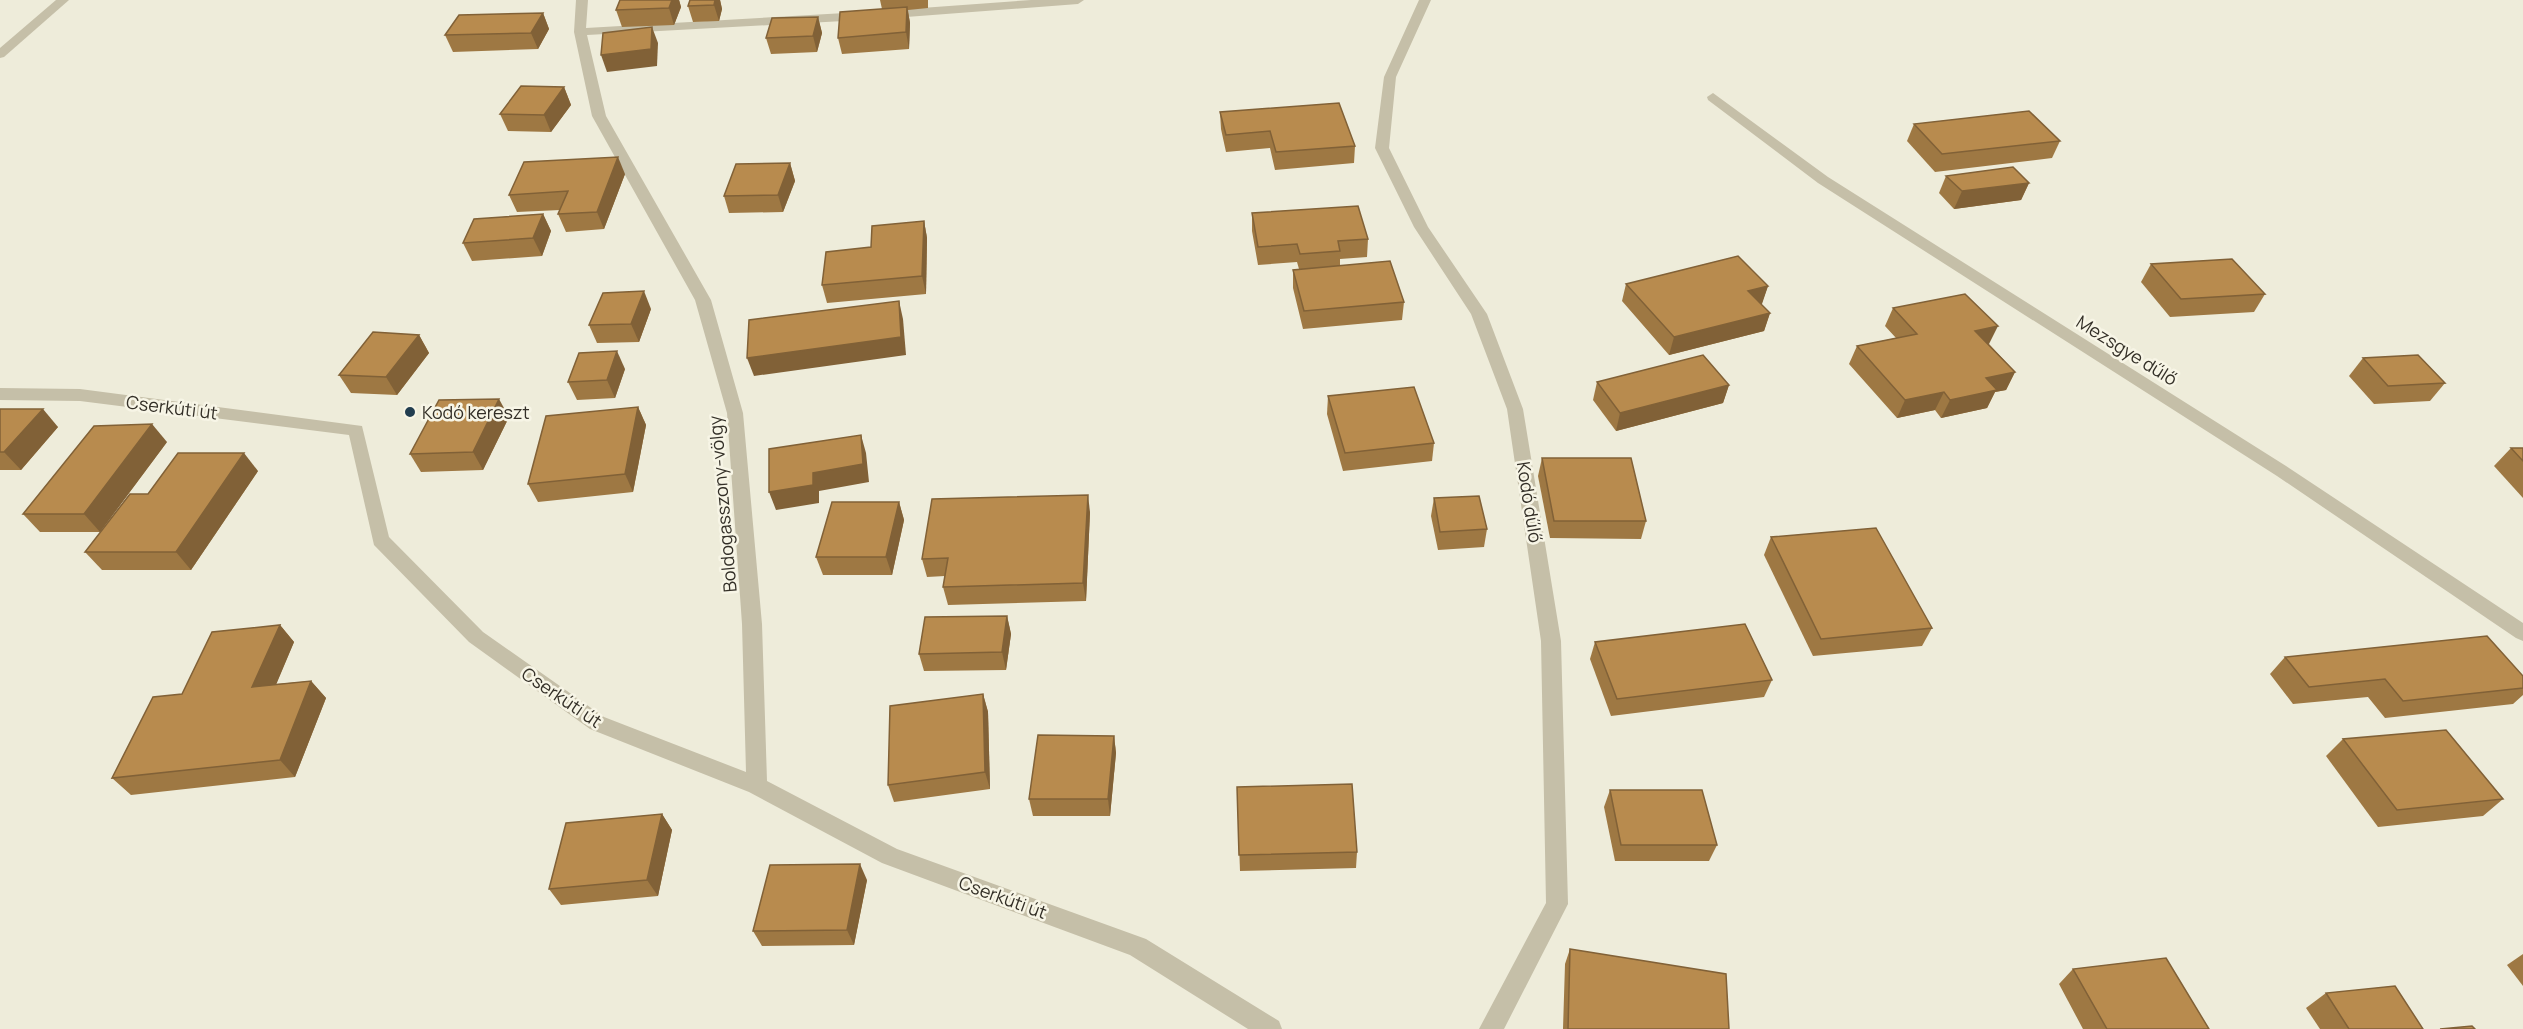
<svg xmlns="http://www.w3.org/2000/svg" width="2523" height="1029" font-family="Manrope,sans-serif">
	<rect width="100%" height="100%" fill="#eeecda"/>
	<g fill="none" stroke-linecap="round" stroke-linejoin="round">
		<g fill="#c5bfa8" fill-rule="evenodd">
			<path d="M56,0H69L4,57L0,58V48Z"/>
			<path d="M576,0H588L586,28L880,11L1031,0H1084L1078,4L880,19L587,35L606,116L711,300L743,413L762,624L767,781L897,849L1146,939L1279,1021L1282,1029H1248L1130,955L882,863L749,792L590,729L469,642L374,545L349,435L80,401L0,400V388L80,389L362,426L389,537L483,632L604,717L746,772L742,624L727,413L695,300L592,116L574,32Z"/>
			<path d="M1419,0H1431L1396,77L1389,148L1428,227L1487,314L1523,409L1561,641L1568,904L1504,1029H1479L1546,903L1541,641L1507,409L1471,314L1414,227L1375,148L1384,77Z"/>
			<path d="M1713,93L1828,177L2289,468L2523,623V641L2516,638L2277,476L1818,183L1708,100L1707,97Z"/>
		</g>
	</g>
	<g fill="#9e7843">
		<path d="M620,0H679L681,7L674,25L622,27L616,10Z"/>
		<path d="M720,0L722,9L719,21L693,22L688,6Z"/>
		<path d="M880,0H928V8L908,10L910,23L909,49L842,54L838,38L882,9Z"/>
		<path d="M543,13L549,29L538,49L453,52L445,35Z"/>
		<path d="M818,17L822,33L817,52L771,54L766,38Z"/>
		<path d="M564,87L571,105L551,132L508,131L500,114Z"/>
		<path d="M1220,112L1355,146L1354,163L1275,170L1270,148L1226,152L1221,129Z"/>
		<path d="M1914,124L2060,141L2052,158L1935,172L1907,141Z"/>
		<path d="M790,163L795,181L783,212L729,213L724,196Z"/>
		<path d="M625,174L604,229L566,232L558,214L560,210L517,212L509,195Z"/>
		<path d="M1946,176L2029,183L2021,200L1954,209L1939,193Z"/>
		<path d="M1252,213L1368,239L1367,257L1340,259V266L1404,302L1402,320L1303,329L1293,288V270L1299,269L1297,262L1258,265L1252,231Z"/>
		<path d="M543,214L551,231L542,256L472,261L463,243Z"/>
		<path d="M924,221L927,238L926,294L827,303L822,285L871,247Z"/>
		<path d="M2151,264L2265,294L2254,312L2170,317L2141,282Z"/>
		<path d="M1626,284L1768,286L1761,305L1770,313L1764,331L1669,355L1622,301Z"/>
		<path d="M1893,308L1989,344L2015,372L2006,390L1995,392L1987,408L1941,418L1935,410L1897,418L1849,364L1857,346L1896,338L1885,326Z"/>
		<path d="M651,309L639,342L597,343L589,325Z"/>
		<path d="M419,335L429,353L397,395L351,393L339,375Z"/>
		<path d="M2363,358L2445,383L2430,401L2374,404L2349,376Z"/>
		<path d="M625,369L615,398L577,400L568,382Z"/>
		<path d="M1597,382L1729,385L1723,403L1616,431L1593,400Z"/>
		<path d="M1328,396L1434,443L1432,461L1343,471L1327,414Z"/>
		<path d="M638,407L646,425L633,492L538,502L528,484Z"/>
		<path d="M0,409L58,427L21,470H0Z"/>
		<path d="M509,417L483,470L421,472L410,454Z"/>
		<path d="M167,442L100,532H40L23,514Z"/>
		<path d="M2511,448H2523V498L2494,466Z"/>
		<path d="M1542,458L1646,521L1641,539L1550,538L1538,476Z"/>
		<path d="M258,471L191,570H102L85,552L148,494Z"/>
		<path d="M1434,498L1487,529L1484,547L1438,550L1431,516Z"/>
		<path d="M899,502L904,520L892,575H823L816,557Z"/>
		<path d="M1090,512L1086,601L948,605L943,587L945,576L927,577L922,559Z"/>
		<path d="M1771,537L1932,628L1922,646L1813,656L1764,555Z"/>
		<path d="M1007,616L1011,634L1006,670L924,671L919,654Z"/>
		<path d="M280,625L294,642L276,684L311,681L326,698L295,777L131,795L112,778L182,694Z"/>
		<path d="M1595,642L1772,680L1764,697L1611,716L1590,659Z"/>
		<path d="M2285,657L2523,676V695L2513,704L2385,718L2368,697L2293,704L2270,674Z"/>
		<path d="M983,694L988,712L990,789L894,802L888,785Z"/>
		<path d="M1114,736L1116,753L1110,816H1033L1029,799Z"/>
		<path d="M2343,739L2503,799L2483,816L2378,827L2326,756Z"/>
		<path d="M1237,787L1357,852L1356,868L1240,871Z"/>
		<path d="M1610,790L1717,845L1709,861H1615L1604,807Z"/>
		<path d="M662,814L672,830L658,896L561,905L549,889Z"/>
		<path d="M867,880L854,945L762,946L753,931Z"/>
		<path d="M1570,949L1729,1029H1563L1565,964Z"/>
		<path d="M2523,954V986L2507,965Z"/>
		<path d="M2073,969L2209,1029H2083L2059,984Z"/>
		<path d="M2326,993L2423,1029H2320L2306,1008Z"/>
	</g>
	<g fill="#816137">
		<path d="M672,0H679L681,7L674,25L669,8Z"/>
		<path d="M715,0H720L722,9L719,21L714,5Z"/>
		<path d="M907,7L910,23L909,49L906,32Z"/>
		<path d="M543,13L549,29L538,49L531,33Z"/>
		<path d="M818,17L822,33L817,52L813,36Z"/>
		<path d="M652,27L658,43L657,66L607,72L601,55Z"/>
		<path d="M564,87L571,105L551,132L544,115Z"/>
		<path d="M618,157L625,174L604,229L597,212Z"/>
		<path d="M790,163L795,181L783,212L778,195Z"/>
		<path d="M2029,183L2021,200L1954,209L1962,191Z"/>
		<path d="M543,214L551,231L542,256L533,238Z"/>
		<path d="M924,221L927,238L926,294L922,276Z"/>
		<path d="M1768,286L1762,304L1742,309L1748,291Z"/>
		<path d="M644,291L651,309L639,342L631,324Z"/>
		<path d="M899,301L903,319L906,355L754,376L747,358Z"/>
		<path d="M1770,313L1764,331L1669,355L1674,337Z"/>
		<path d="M1998,326L1989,344L1966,348L1975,331Z"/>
		<path d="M419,335L429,353L397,395L386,377Z"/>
		<path d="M617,351L625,369L615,398L607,380Z"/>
		<path d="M2015,372L2006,390L1995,392L1987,408L1941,418L1950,400L1986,378Z"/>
		<path d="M1729,385L1723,403L1616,431L1620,413Z"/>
		<path d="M1944,392L1935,410L1897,418L1905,400Z"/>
		<path d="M499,399L509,417L483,470L473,452Z"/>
		<path d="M638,407L646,425L633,492L625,474Z"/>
		<path d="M43,409L58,427L21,470L4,452Z"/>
		<path d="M152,424L167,442L100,532L84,514Z"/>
		<path d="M861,435L866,453L869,482L819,491V503L776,510L769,492L813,473Z"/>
		<path d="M244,453L258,471L191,570L176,552Z"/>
		<path d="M1088,495L1090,512L1086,601L1083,583Z"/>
		<path d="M899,502L904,520L892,575L886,557Z"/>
		<path d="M1007,616L1011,634L1006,670L1002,652Z"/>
		<path d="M280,625L294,642L268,704L252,687Z"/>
		<path d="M311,681L326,698L295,777L280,760Z"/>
		<path d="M983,694L988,712L990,789L985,772Z"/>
		<path d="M1114,736L1116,753L1110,816L1108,799Z"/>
		<path d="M662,814L672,830L658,896L647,880Z"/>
		<path d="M860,864L867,880L854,945L847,930Z"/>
	</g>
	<g fill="#b88b4e" stroke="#816137" stroke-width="1.5">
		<path d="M620,0H672L669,8L616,10Z"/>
		<path d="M690,0H715L714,5L688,6Z"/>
		<path d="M907,7L906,32L838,38L840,12Z"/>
		<path d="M543,13L531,33L445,35L459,15Z"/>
		<path d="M818,17L813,36L766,38L772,18Z"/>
		<path d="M652,27L651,49L601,55L603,33Z"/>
		<path d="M521,86L564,87L544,115L500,114Z"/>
		<path d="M1339,103L1355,146L1276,152L1270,131L1226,135L1220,112Z"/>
		<path d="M2029,111L2060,141L1942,154L1914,124Z"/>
		<path d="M618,157L597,212L558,214L568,191L509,195L524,162Z"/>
		<path d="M790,163L778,195L724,196L736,164Z"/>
		<path d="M2013,167L2029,183L1962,191L1946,176Z"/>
		<path d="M1358,206L1368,239L1338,241L1340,251L1300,254L1297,244L1258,247L1252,213Z"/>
		<path d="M543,214L533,238L463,243L474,219Z"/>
		<path d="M924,221L922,276L822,285L826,252L871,247L872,226Z"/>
		<path d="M1738,256L1768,286L1748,291L1770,313L1674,337L1626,284Z"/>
		<path d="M2232,259L2265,294L2181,299L2151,264Z"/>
		<path d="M1390,261L1404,302L1304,311L1293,270Z"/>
		<path d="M644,291L631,324L589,325L603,293Z"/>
		<path d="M1965,294L1998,326L1975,331L2015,372L1986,378L1997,390L1950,400L1944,392L1905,400L1857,346L1917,334L1893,308Z"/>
		<path d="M899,301L901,337L747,358L749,320Z"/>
		<path d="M373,332L419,335L386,377L339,375Z"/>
		<path d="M617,351L607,380L568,382L579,353Z"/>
		<path d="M1703,355L1729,385L1620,413L1597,382Z"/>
		<path d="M2418,355L2445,383L2388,386L2363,358Z"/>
		<path d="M1414,387L1434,443L1345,453L1328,396Z"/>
		<path d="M499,399L473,452L410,454L439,400Z"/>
		<path d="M638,407L625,474L528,484L546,416Z"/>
		<path d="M0,409H43L4,452H0Z"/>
		<path d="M152,424L84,514H23L94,426Z"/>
		<path d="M861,435L863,464L813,473V485L769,492V449Z"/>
		<path d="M2511,448H2523V461Z"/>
		<path d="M178,453H244L176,552H85L130,494H148Z"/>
		<path d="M1542,458H1631L1646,521H1554Z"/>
		<path d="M1088,495L1083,583L943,587L948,558L922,559L932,499Z"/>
		<path d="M1479,496L1487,529L1440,532L1434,498Z"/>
		<path d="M832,502H899L886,557H816Z"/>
		<path d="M1876,528L1932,628L1821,639L1771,537Z"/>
		<path d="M1007,616L1002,652L919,654L925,617Z"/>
		<path d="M1745,624L1772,680L1617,699L1595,642Z"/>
		<path d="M280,625L252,687L311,681L280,760L112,778L153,697L182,694L212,632Z"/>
		<path d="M2487,636L2523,676V688L2403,701L2385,679L2309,687L2285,657Z"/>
		<path d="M983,694L985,772L888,785L890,706Z"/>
		<path d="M2446,730L2503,799L2397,810L2343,739Z"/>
		<path d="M1038,735L1114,736L1108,799H1029Z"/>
		<path d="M1352,784L1357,852L1239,855L1237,787Z"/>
		<path d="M1610,790H1702L1717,845H1621Z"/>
		<path d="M662,814L647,880L549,889L566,823Z"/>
		<path d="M860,864L847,930L753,931L770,865Z"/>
		<path d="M1570,949L1726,974L1729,1029H1568Z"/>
		<path d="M2166,958L2209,1029H2107L2073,969Z"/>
		<path d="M2395,986L2423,1029H2349L2326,993Z"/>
		<path d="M2472,1026L2475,1029H2440Z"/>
	</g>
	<circle fill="#213d4f" stroke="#f7f5e6" stroke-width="2" cx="410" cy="412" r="6"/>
	<g text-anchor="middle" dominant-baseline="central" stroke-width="5" stroke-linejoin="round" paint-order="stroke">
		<g font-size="18" fill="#332f27" stroke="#f7f5e6">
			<text transform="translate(2127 350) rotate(32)">Mezsgye dűlő</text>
			<text transform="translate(172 407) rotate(7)">Cserkúti út</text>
			<text transform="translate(1530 502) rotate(81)">Kodó dűlő</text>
			<text transform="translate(722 504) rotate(-95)">Boldogasszony-völgy</text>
			<text transform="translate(562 697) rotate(34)">Cserkúti út</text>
			<text transform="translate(1003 897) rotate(20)">Cserkúti út</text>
		</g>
		<g font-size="18" fill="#332f27" stroke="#f7f5e6" text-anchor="start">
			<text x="422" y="412">Kodó kereszt</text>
		</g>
	</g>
</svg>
